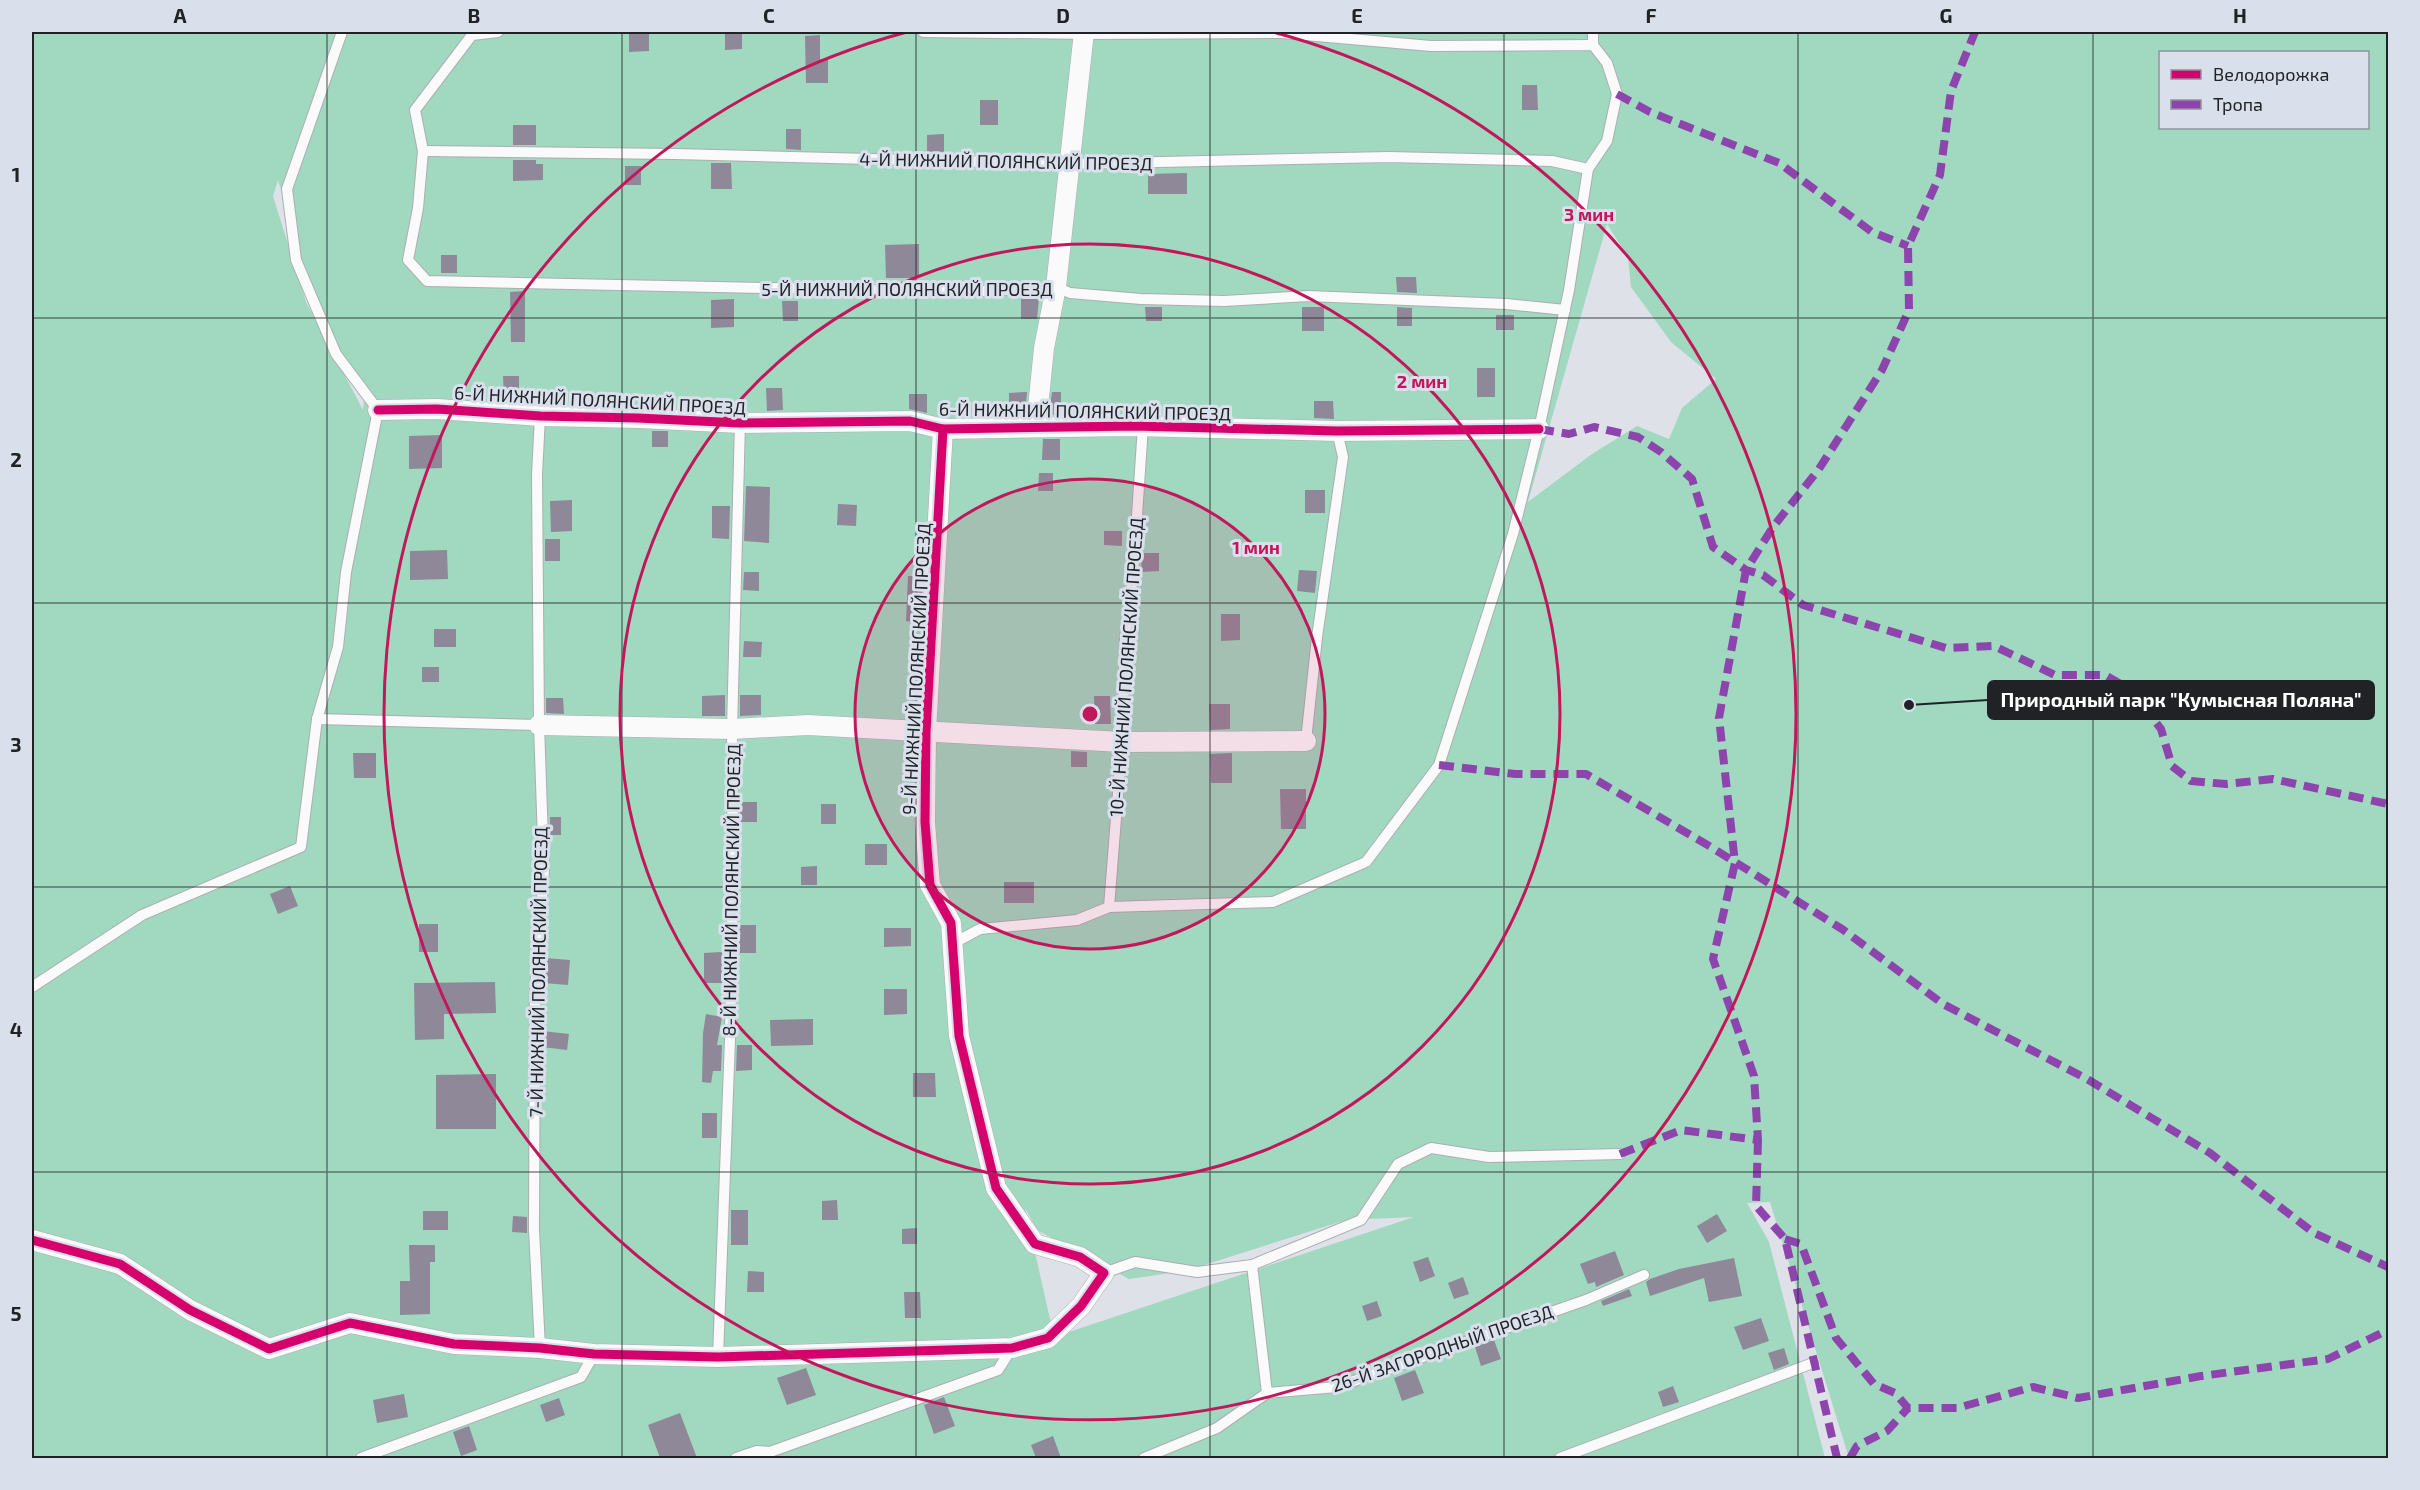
<svg xmlns="http://www.w3.org/2000/svg" width="2420" height="1490" font-family="'Exo 2',sans-serif">
	<rect width="100%" height="100%" fill="#dee1e7"/>
	<path fill="#a0d8c0" fill-rule="evenodd" d="M32,32H2388V1458H1849L1770,1202L1747,1203L1769,1242L1825,1458H32ZM2160,52H2368V128H2160ZM278,180L324,334L364,399L363,410L306,302L273,196ZM1607,224L1628,257L1631,287L1671,342L1716,379L1682,408L1669,439L1637,426L1592,454L1528,502ZM1025,1208L1037,1230L1129,1279L1185,1271L1346,1220L1414,1217L1054,1337Z"/>
	<g fill="#8f8898">
		<path d="M742,33V49L725,50V34Z"/>
		<path d="M629,34H649V51L629,52Z"/>
		<path d="M820,35V59H828V83H806L805,36Z"/>
		<path d="M1522,85H1537L1538,110H1522Z"/>
		<rect x="980" y="100" width="18" height="25"/>
		<rect x="513" y="125" width="23" height="20"/>
		<path d="M786,129H801V150L786,149Z"/>
		<path d="M944,134V152L927,153V135Z"/>
		<path d="M513,160H536V164H543V180L513,181Z"/>
		<path d="M711,163H731L732,189H711Z"/>
		<rect x="625" y="166" width="16" height="19"/>
		<path d="M1187,173V194H1148V174Z"/>
		<path d="M919,244V278H886L885,245Z"/>
		<rect x="441" y="255" width="16" height="18"/>
		<path d="M1396,277H1416L1417,293L1397,292Z"/>
		<path d="M525,291V342H511L510,292Z"/>
		<path d="M734,299V327L711,328V300Z"/>
		<path d="M1021,299H1039L1037,319H1021Z"/>
		<path d="M782,301H798V321H783Z"/>
		<path d="M1145,307H1162V321H1146Z"/>
		<rect x="1302" y="307" width="22" height="24"/>
		<path d="M1397,307L1412,308V326H1397Z"/>
		<rect x="1496" y="315" width="18" height="15"/>
		<rect x="1477" y="368" width="18" height="29"/>
		<path d="M503,376H519V400H504Z"/>
		<path d="M766,388H782L783,410L767,411Z"/>
		<path d="M1027,392L1025,415L1009,416V393Z"/>
		<path d="M1052,392H1061V415H1049Z"/>
		<path d="M909,394H927V413L909,409Z"/>
		<path d="M1314,401H1333L1334,419L1314,418Z"/>
		<rect x="652" y="431" width="16" height="16"/>
		<path d="M442,435V468L409,469V436Z"/>
		<path d="M1043,439H1060V460H1042Z"/>
		<path d="M1039,473H1053V491H1038Z"/>
		<path d="M746,486L770,487L769,543L744,541Z"/>
		<rect x="1305" y="490" width="20" height="23"/>
		<path d="M572,500V531L551,532L550,501Z"/>
		<path d="M838,504L857,505L856,526L837,525Z"/>
		<path d="M712,506H730L729,539L712,538Z"/>
		<path d="M1104,531H1122V546L1104,545Z"/>
		<rect x="545" y="539" width="15" height="22"/>
		<path d="M447,550L448,579L410,580V551Z"/>
		<path d="M1142,553H1159V571L1141,572Z"/>
		<path d="M1299,570L1317,571L1315,593L1297,591Z"/>
		<path d="M744,572H759V591L743,590Z"/>
		<path d="M908,576H923L920,623L906,621Z"/>
		<path d="M1221,614H1240V640L1221,641Z"/>
		<rect x="434" y="629" width="22" height="18"/>
		<path d="M744,641L762,642L761,657H743Z"/>
		<rect x="422" y="667" width="17" height="15"/>
		<path d="M725,695V716H702V696Z"/>
		<path d="M740,695H761V715L740,716Z"/>
		<path d="M1094,696H1110L1111,724H1095Z"/>
		<path d="M546,698H563L564,714L546,713Z"/>
		<path d="M1209,704H1230V729L1210,730Z"/>
		<path d="M1071,751L1087,752V767H1071Z"/>
		<path d="M353,753H376V778H354Z"/>
		<path d="M1232,753V783H1211L1210,754Z"/>
		<path d="M1280,789H1306V829H1281Z"/>
		<rect x="740" y="802" width="17" height="20"/>
		<rect x="821" y="804" width="15" height="20"/>
		<rect x="550" y="817" width="11" height="18"/>
		<rect x="865" y="844" width="22" height="21"/>
		<path d="M817,866V885H801V867Z"/>
		<rect x="1004" y="882" width="30" height="21"/>
		<path d="M290,886L298,906L278,914L270,894Z"/>
		<rect x="419" y="924" width="19" height="28"/>
		<path d="M740,925H756V953H739Z"/>
		<path d="M884,928H911V946L884,947Z"/>
		<path d="M722,952V983H704V953Z"/>
		<path d="M545,958L570,960L568,985L543,983Z"/>
		<path d="M495,982L496,1013L444,1014V1039L415,1040L414,983Z"/>
		<path d="M884,989H907V1014L884,1015Z"/>
		<path d="M706,1014L722,1017L717,1045H722L721,1071H713L711,1083L702,1082L703,1033Z"/>
		<path d="M813,1019V1045L771,1046L770,1020Z"/>
		<path d="M542,1031L569,1034L567,1050L542,1047Z"/>
		<path d="M737,1045H752V1070L736,1071Z"/>
		<path d="M913,1073H935L936,1097H913Z"/>
		<path d="M496,1074V1129H436V1075Z"/>
		<rect x="702" y="1113" width="15" height="25"/>
		<path d="M837,1200L838,1220H822V1201Z"/>
		<rect x="731" y="1210" width="17" height="35"/>
		<rect x="423" y="1211" width="25" height="19"/>
		<path d="M1717,1214L1727,1231L1707,1243L1697,1226Z"/>
		<path d="M513,1216L527,1217V1233L512,1232Z"/>
		<path d="M917,1228V1244H902V1229Z"/>
		<path d="M409,1245H435V1262H430V1314L400,1315V1281H410Z"/>
		<path d="M1615,1251L1624,1275L1596,1287L1595,1282L1588,1284L1580,1264Z"/>
		<path d="M1428,1257L1435,1276L1420,1282L1413,1262Z"/>
		<path d="M1734,1258L1742,1296L1709,1302L1704,1278L1650,1296L1646,1282L1650,1279L1679,1269Z"/>
		<path d="M748,1271L764,1272V1292H747Z"/>
		<path d="M1463,1277L1469,1294L1454,1299L1448,1283Z"/>
		<path d="M1629,1289L1632,1296L1603,1306L1601,1301Z"/>
		<path d="M904,1292H920L921,1318H905Z"/>
		<path d="M1377,1301L1382,1316L1367,1321L1362,1306Z"/>
		<path d="M1761,1318L1769,1341L1743,1350L1734,1327Z"/>
		<path d="M1494,1340L1501,1359L1481,1366L1475,1347Z"/>
		<path d="M1784,1348L1789,1364L1774,1370L1768,1353Z"/>
		<path d="M806,1368L816,1395L787,1405L777,1378Z"/>
		<path d="M1415,1370L1424,1393L1402,1401L1394,1378Z"/>
		<path d="M1673,1386L1679,1402L1663,1407L1658,1392Z"/>
		<path d="M404,1394L408,1417L377,1423L373,1400Z"/>
		<path d="M944,1397L955,1426L934,1434L924,1405Z"/>
		<path d="M559,1398L565,1415L546,1422L540,1405Z"/>
		<path d="M680,1413L697,1458H660L648,1425Z"/>
		<path d="M469,1426L477,1450L461,1456L453,1432Z"/>
		<path d="M1053,1436L1061,1458H1036L1031,1445Z"/>
	</g>
	<g fill="none" stroke-linecap="round" stroke-linejoin="round">
		<g stroke="#acaeb3" stroke-width="12">
			<g id="lane">
				<path d="M498,32L472,35L415,110L423,151L418,208L408,260L427,281L964,292L1056,287L1070,293L1141,299L1224,301L1308,296L1506,304L1565,310"/>
				<path d="M923,32L1090,34L1282,33L1431,46L1593,45L1607,63L1617,94L1607,141L1588,169L1569,290L1539,429L1513,534L1439,765L1366,862L1273,902L1109,907L1077,920L980,929L952,944"/>
				<path d="M1593,45V32"/>
				<path d="M423,151L674,154L1070,164L1389,157L1552,161L1588,169"/>
				<path d="M317,719L338,647L346,572L378,410L336,354L296,260L287,189L342,32"/>
				<path d="M1306,741L1317,637L1343,457L1337,431"/>
				<path d="M1109,907L1122,742L1125,639L1133,575L1143,426"/>
				<path d="M32,987L142,915L301,847L317,719L539,725"/>
				<path d="M1252,1265L1267,1393"/>
				<path d="M1104,1273L1135,1262L1197,1272L1252,1265L1361,1220L1398,1164L1431,1148L1489,1157L1620,1154"/>
				<path d="M540,1348L534,1229L535,991L544,870L539,725L537,475L540,416"/>
				<path d="M718,1357L730,1039L733,875L732,729L740,423"/>
				<path d="M361,1458L581,1377L594,1354"/>
				<path d="M736,1458L757,1451L770,1452L998,1370L1012,1348"/>
				<path d="M1144,1458L1217,1428L1267,1393L1337,1387L1586,1300L1644,1275"/>
				<path d="M1560,1458L1813,1363"/>
			</g>
		</g>
		<g stroke="#acaeb3" stroke-width="21">
			<g id="street">
				<path d="M378,410L437,409L540,416L638,418L740,423L910,421L943,429L1134,426L1337,431L1539,429"/>
				<path d="M1036,427L1044,348L1056,287L1084,32"/>
				<path d="M539,725L732,729L808,725L1122,742L1306,741"/>
				<path d="M32,1240L120,1264L190,1310L269,1349L350,1323L454,1344L540,1348L594,1354L718,1357L1012,1348L1048,1338L1081,1306L1104,1273L1080,1257L1035,1244L996,1188L959,1036L951,923L930,885L925,822L926,732L943,429"/>
			</g>
		</g>
		<use href="#lane" stroke="#fafafb" stroke-width="10"/>
		<use href="#street" stroke="#fafafb" stroke-width="20"/>
		<g stroke="#8e44ad" stroke-width="8" stroke-dasharray="15 8" stroke-linecap="butt">
			<path d="M1617,94L1650,112L1779,163L1872,232L1908,246"/>
			<path d="M1539,429L1569,434L1594,427L1638,437L1661,452L1692,479L1713,547L1746,570L1763,575L1803,605L1946,648L1994,646L2055,675H2105L2131,690L2161,729L2172,766L2191,781L2226,784L2273,779L2388,804"/>
			<path d="M1439,765L1515,774H1586L1711,847L1842,929L1943,1004L2087,1079L2210,1153L2314,1233L2388,1267"/>
			<path d="M1758,1140L1756,1206L1785,1239L1837,1458"/>
			<path d="M1620,1154L1681,1130L1758,1140L1754,1076L1713,959L1735,863L1719,718L1746,570L1773,527L1819,469L1882,370L1909,310L1908,246L1940,175L1951,91L1975,32"/>
			<path d="M1785,1239L1801,1244L1836,1338L1874,1384L1895,1393L1908,1408H1957L2033,1387L2078,1398L2201,1376L2328,1359L2388,1330"/>
			<path d="M1850,1458L1857,1446L1887,1431L1908,1408"/>
		</g>
		<g stroke="#dae0eb" stroke-width="13">
			<g id="cycleway">
				<path d="M378,410L437,409L540,416L638,418L740,423L910,421L943,429L1134,426L1337,431L1539,429"/>
				<path d="M32,1240L120,1264L190,1310L269,1349L350,1323L454,1344L540,1348L594,1354L718,1357L1012,1348L1048,1338L1081,1306L1104,1273L1080,1257L1035,1244L996,1188L959,1036L951,923L930,885L925,822L926,732L943,429"/>
			</g>
		</g>
		<use href="#cycleway" stroke="#d6006c" stroke-width="9"/>
	</g>
	<path fill="none" stroke="#202226" stroke-width="1.5" stroke-opacity="0.55" d="M327,32V1458M622,32V1458M916,32V1458M1210,32V1458M1504,32V1458M1798,32V1458M2093,32V1458M32,318H2388M32,603H2388M32,887H2388M32,1172H2388"/>
	<circle cx="1090" cy="714" r="235" fill="#c2185b" fill-opacity=".12"/>
	<g fill="none" stroke="#c2185b" stroke-width="3">
		<circle cx="1090" cy="714" r="235"/>
		<circle cx="1090" cy="714" r="470"/>
		<path d="M1273 32A706 706 0 1 1 907 32"/>
	</g>
	<g text-anchor="middle" dominant-baseline="central" stroke-width="6" stroke-linejoin="round" paint-order="stroke">
		<g font-size="18" fill="#202226" stroke="#dae0eb">
			<text transform="translate(1006 161) rotate(1)">4-Й НИЖНИЙ ПОЛЯНСКИЙ ПРОЕЗД</text>
			<text x="907" y="289">5-Й НИЖНИЙ ПОЛЯНСКИЙ ПРОЕЗД</text>
			<text transform="translate(600 400) rotate(3)">6-Й НИЖНИЙ ПОЛЯНСКИЙ ПРОЕЗД</text>
			<text transform="translate(1085 411) rotate(1)">6-Й НИЖНИЙ ПОЛЯНСКИЙ ПРОЕЗД</text>
			<text transform="translate(1126 667) rotate(-86)">10-Й НИЖНИЙ ПОЛЯНСКИЙ ПРОЕЗД</text>
			<text transform="translate(916 669) rotate(-87)">9-Й НИЖНИЙ ПОЛЯНСКИЙ ПРОЕЗД</text>
			<text transform="translate(731 890) rotate(-89)">8-Й НИЖНИЙ ПОЛЯНСКИЙ ПРОЕЗД</text>
			<text transform="translate(538 972) rotate(-89)">7-Й НИЖНИЙ ПОЛЯНСКИЙ ПРОЕЗД</text>
			<text transform="translate(1442 1348) rotate(-19)">26-Й ЗАГОРОДНЫЙ ПРОЕЗД</text>
		</g>
	</g>
	<circle cx="1090" cy="714" r="9" fill="#c2185b" stroke="#dae0eb" stroke-width="3"/>
	<g font-size="18" text-anchor="middle" font-weight="bold" fill="#c2185b" stroke="#dae0eb" stroke-width="6" stroke-linejoin="round" paint-order="stroke">
		<text x="1589" y="221">3 мин</text>
		<text x="1422" y="388">2 мин</text>
		<text x="1256" y="554">1 мин</text>
	</g>
	<path fill="none" stroke="#202226" stroke-width="2" d="M1909 705L1988 700"/>
	<circle fill="#202226" stroke="#dae0eb" stroke-width="2" cx="1909" cy="705" r="6"/>
	<rect fill="#202226" stroke="#202226" stroke-width="2" x="1988" y="681" width="386" height="38" rx="6"/>
	<g font-size="20" text-anchor="middle" font-weight="bold" fill="#fff">
		<text x="2181" y="707">Природный парк "Кумысная Поляна"</text>
	</g>
	<rect width="2420" height="1490" fill="none" stroke="#dae0eb" stroke-width="66"/>
	<rect x="2159" y="51" width="210" height="78" fill="#dae0eb" stroke="#90949c" stroke-width="1.5"/>
	<rect x="2171" y="70" width="30" height="9" fill="#d6006c" stroke="#90949c" stroke-width="1.5"/>
	<text x="2213" y="81" font-size="18" fill="#202226">Велодорожка</text>
	<rect x="2171" y="100" width="30" height="9" fill="#8e44ad" stroke="#90949c" stroke-width="1.5"/>
	<text x="2213" y="111" font-size="18" fill="#202226">Тропа</text>
	<rect x="33" y="33" width="2354" height="1424" fill="none" stroke="#202226" stroke-width="2"/>
	<g font-size="20" text-anchor="middle" font-weight="bold" fill="#202226">
		<text x="180" y="23">A</text>
		<text x="474" y="23">B</text>
		<text x="769" y="23">C</text>
		<text x="1063" y="23">D</text>
		<text x="1357" y="23">E</text>
		<text x="1651" y="23">F</text>
		<text x="1946" y="23">G</text>
		<text x="2240" y="23">H</text>
		<text x="16" y="182">1</text>
		<text x="16" y="467">2</text>
		<text x="16" y="752">3</text>
		<text x="16" y="1037">4</text>
		<text x="16" y="1321">5</text>
	</g>
</svg>
